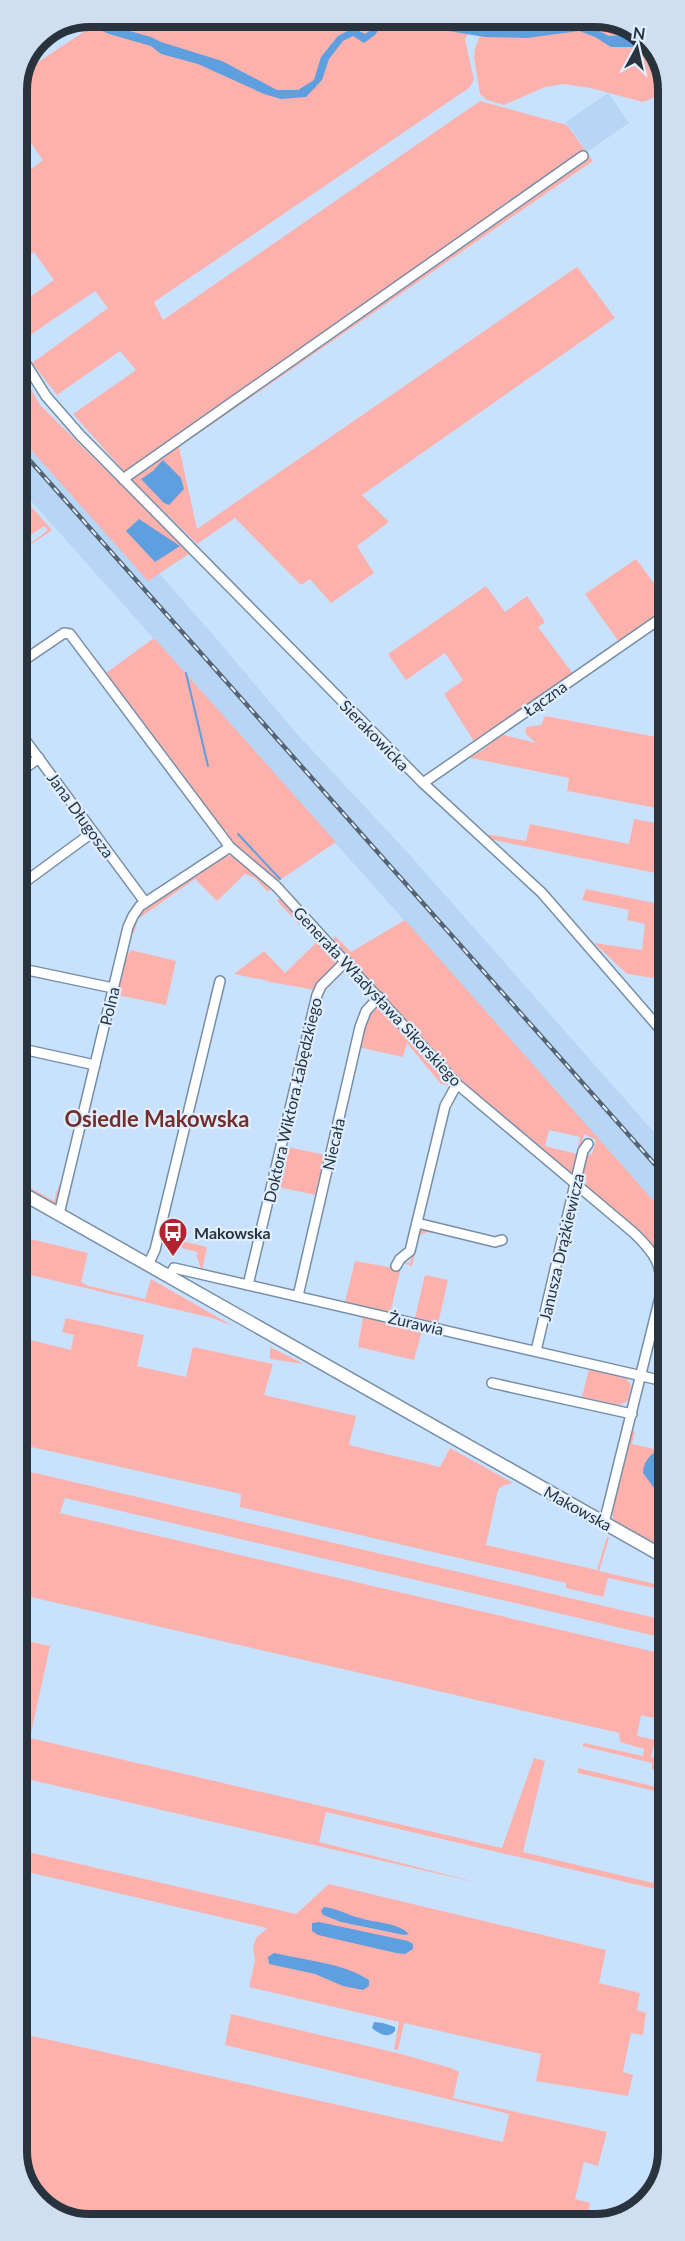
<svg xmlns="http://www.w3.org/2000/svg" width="685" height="2241" font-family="Lato,sans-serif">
	<rect width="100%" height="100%" fill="#c8e2fd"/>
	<g fill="#b7d5f5">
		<path d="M608,93L629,123L587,152L566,122Z"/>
		<path d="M17,412L215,637L297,734L409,854L667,1147V1216L17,485Z"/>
	</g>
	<g fill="#fdb1ac" fill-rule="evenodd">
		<path d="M90,17H344L346,20L354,17H479L465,39L474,80L469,88L154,302L163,320L480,101L567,125L593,161L179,447L197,529L577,267L615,318L362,495L389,522L357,546L374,573L331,603L310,579L301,585L235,518L197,544L131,479L73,414L136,370L120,351L57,395L32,363L108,308L95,291L20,342L17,337V306L54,280L34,252L17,263V180L43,160L24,133L17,138V86L23,72L88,29L85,19Z"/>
		<path d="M492,17H600L643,35L666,71V93L643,102L590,88L564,84L545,87L504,105L487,100L480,94L474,57L475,48L482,31Z"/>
		<path d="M17,365L40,405L190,553L148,581L17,434Z"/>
		<path d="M26,501L52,530L17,554L48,530L44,526L17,544V507Z"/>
		<path d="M636,559L667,601V608L619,642L585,594Z"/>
		<path d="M486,586L505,612L527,596L545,622L538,627L573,674L475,743L444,694L463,680L445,653L406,680L388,654Z"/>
		<path d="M154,638L336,842L277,882L229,841L226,834L227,831L220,829L183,779L185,777L106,673Z"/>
		<path d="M545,716L667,739V810L567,791L569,778L466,757L483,750L500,734L536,743L526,734L525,729L527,727L541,725Z"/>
		<path d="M634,819L667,825V980L627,974L594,943L642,950L645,924L627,920L629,910L582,900L586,889L659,904L665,875L489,839L485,834L526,841L530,824L629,844Z"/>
		<path d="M223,856H236L272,887L268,892L255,878L245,874L217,901L195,879L138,919L134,933L131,932V927L141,910Z"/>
		<path d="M281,896L304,921L300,925L277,901Z"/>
		<path d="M405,920L667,1216V1282L660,1258L652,1245L584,1187L587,1182L581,1177L586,1155L592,1154L596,1140L584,1134L576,1170L571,1175L458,1079L333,941L335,936L351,952ZM549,1130L580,1137L577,1154L545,1146Z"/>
		<path d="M319,937L339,961L338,964L315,990L270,982L269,984V981L234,974L264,951L285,973L316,943L315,941Z"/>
		<path d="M131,950L176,961L166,1005L117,995L126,957Z"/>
		<path d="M377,1007L384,1009L445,1077L448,1085L441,1084L407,1043L403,1057L358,1047L364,1020L372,1008Z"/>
		<path d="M330,1134H332L317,1200L315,1199V1195L278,1187L288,1147L325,1155Z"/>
		<path d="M18,1181L54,1201L59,1185C63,1191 60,1201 55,1206L18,1185Z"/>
		<path d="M166,1221L164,1237L207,1247L202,1271L196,1255L198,1254L197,1252L182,1248V1244L161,1241Z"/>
		<path d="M423,1228L433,1230L432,1233L427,1232L419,1236L412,1266L402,1263L390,1314L345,1302L355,1261L399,1269L402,1262L410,1263L418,1233Z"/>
		<path d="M18,1236L88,1253L81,1282L89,1286L145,1299L151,1279L233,1326L212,1318L18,1272Z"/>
		<path d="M425,1275L448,1280L438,1324L415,1318Z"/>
		<path d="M363,1317L422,1331L414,1360L358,1347Z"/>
		<path d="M66,1318L144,1335L137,1366L186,1377L193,1347L273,1364L264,1395L356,1416L349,1445L440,1467L450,1448L513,1483L502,1486L498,1490L486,1545L597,1570L607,1537L609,1538L599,1571L668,1587V1591L608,1578L603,1597L566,1588V1583L240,1507L241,1494L18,1444V1337L71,1350L74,1335L62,1332Z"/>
		<path d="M270,1347L304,1364L270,1359Z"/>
		<path d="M589,1369L625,1377L631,1385L628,1401L619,1405L582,1397Z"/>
		<path d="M631,1431H635L632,1444L668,1452V1553L614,1523L612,1511Z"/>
		<path d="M18,1469L668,1621V1639L65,1498L60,1513L668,1655V1673L664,1683L668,1684V1721L641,1715L637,1736L655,1740L651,1757L668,1761V1776L665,1775L666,1772L652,1769V1763L582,1746L584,1743L643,1756L644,1749L620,1742L619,1733L18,1594Z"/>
		<path d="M18,1639L50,1646L30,1738L502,1848L534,1758L545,1761L523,1852L653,1883L662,1844H668V1863L662,1884L668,1886V1892L326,1812L319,1842L483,1884L18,1777Z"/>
		<path d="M578,1768L656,1787L658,1780L668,1783V1794L578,1773Z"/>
		<path d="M19,1850L296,1914L329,1884L606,1950L599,1983L640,1993L637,2010L646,2013L643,2035L631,2033L623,2072L633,2075L628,2096L536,2081L541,2054L404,2023L398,2050L394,2049L399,2022L249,1987L255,1961L253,1946L257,1937L267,1928L19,1870Z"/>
		<path d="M231,2014L397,2053L451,2068L459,2072L453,2098L607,2132L598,2166L584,2162L575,2199L590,2203L586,2222L85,2224L42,2206L19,2170V2033L503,2142L509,2114L225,2045Z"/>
	</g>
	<g fill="#5e9fe0">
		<path d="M88,17H98L115,27L151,37L161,42L222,61L277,90H298L314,80L321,57L338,36L353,28L365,34L374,28L378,17H387L375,35L364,43L353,36L343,41L329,59L322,80L306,97L281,99L264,94L198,64L161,54L151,46L109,34L96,28Z"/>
		<path d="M393,17H428L468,26L514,30L549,23L557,24L562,22L578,21L609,36L642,34L650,45L639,47H611L595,37L579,31L527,38L485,37L424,27L421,22Z"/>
		<path d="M163,460L181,478L184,489L169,505L164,503L141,479L153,471Z"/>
		<path d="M139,519L180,546L155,562L126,531Z"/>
		<path d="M657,1452L668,1453V1507L643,1473C643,1464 649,1454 657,1452Z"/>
		<path d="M324,1907C337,1908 347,1915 360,1918C374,1923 398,1922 409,1934L404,1935L341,1922L323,1915L321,1911Z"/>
		<path d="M319,1922L408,1941L413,1944V1949L405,1954L396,1953L318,1935L312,1931V1923Z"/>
		<path d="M274,1953C304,1960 343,1963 369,1980V1986L363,1990L343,1986L315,1974L269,1964L268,1957Z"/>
		<path d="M374,2022L383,2023L395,2027V2031C388,2039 379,2034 372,2028Z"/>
	</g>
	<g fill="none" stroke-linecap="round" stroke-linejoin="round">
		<g stroke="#5e9fe0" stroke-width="2">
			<path d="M186,673L208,766"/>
			<path d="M238,834L280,879"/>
		</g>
		<g stroke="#768ea7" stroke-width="12">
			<g id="minor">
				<path d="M17,350L46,396L80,435L423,783L542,893L667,1037"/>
				<path d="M123,479L583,156"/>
				<path d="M17,665L64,633L70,634L230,847L276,886L457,1084L634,1233C656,1254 664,1267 660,1297L604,1523"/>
				<path d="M17,729L145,902"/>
				<path d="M17,774L39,758"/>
				<path d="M423,783L667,614"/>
				<path d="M18,887L93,832"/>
				<path d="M18,968L113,988"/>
				<path d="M18,1048L95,1065"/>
				<path d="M59,1214L128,927L133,916L140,906L230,847"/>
				<path d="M417,1223L495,1242L502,1240"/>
				<path d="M148,1265L155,1250L220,981"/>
				<path d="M396,1266L400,1259L410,1251L445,1106L457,1084"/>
				<path d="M169,1277L174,1268L668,1382"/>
				<path d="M248,1285L317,995L321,986L346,961"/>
				<path d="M298,1296L360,1027L366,1011L379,997"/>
				<path d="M536,1351L575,1184L583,1151L588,1144"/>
				<path d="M492,1383L632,1414"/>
			</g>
		</g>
		<g stroke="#768ea7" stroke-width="15">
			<path id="tertiary" d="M18,1191L668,1559"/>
		</g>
		<use href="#minor" stroke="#fff" stroke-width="9"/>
		<use href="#tertiary" stroke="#fff" stroke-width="12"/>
		<g stroke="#556373" stroke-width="4.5">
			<path id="rail" d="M17,446L667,1178"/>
		</g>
		<use href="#rail" stroke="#dfeefe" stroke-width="2" stroke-dasharray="7" stroke-linecap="butt"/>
	</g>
	<defs>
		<g id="bus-pin" transform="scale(1.5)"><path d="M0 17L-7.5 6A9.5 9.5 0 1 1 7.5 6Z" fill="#b4222f" stroke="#dfeefe"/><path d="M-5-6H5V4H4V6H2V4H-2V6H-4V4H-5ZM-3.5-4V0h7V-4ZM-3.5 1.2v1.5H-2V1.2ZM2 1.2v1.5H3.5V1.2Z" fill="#fff"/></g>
	</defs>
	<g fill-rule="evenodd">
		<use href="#bus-pin" x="173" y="1232"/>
	</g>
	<g text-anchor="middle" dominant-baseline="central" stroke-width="4.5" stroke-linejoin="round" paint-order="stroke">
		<g font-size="16" fill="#29333e" stroke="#dfeefe">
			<text transform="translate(545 698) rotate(-35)">Łączna</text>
			<text transform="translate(375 735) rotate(46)">Sierakowicka</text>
			<text transform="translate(81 815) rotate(54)">Jana Długosza</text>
			<text transform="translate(378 996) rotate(47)">Generała Władysława Sikorskiego</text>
			<text transform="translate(109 1006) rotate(-77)">Polna</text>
			<text transform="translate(292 1100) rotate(-77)">Doktora Wiktora Łabędzkiego</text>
			<text transform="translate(333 1144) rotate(-77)">Niecała</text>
			<text transform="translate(561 1247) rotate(-77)">Janusza Drążkiewicza</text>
			<text transform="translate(416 1323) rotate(13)">Żurawia</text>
			<text transform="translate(578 1508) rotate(29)">Makowska</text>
		</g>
		<g font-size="16" font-weight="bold" fill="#29333e" stroke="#dfeefe" text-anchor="start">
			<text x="194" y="1232">Makowska</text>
		</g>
		<g font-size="22" font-weight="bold" fill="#752e2e" stroke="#dfeefe">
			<text x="157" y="1118">Osiedle Makowska</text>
		</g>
	</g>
	<path d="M0 0H685V2241H0ZM90 27H595A63 63 0 0 1 658 90V2151A63 63 0 0 1 595 2214H90A63 63 0 0 1 27 2151V90A63 63 0 0 1 90 27Z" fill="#d0dfef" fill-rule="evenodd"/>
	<path fill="none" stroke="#29333e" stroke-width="8" d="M90 27H595A63 63 0 0 1 658 90V2151A63 63 0 0 1 595 2214H90A63 63 0 0 1 27 2151V90A63 63 0 0 1 90 27Z"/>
	<g transform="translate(637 48) rotate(8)" stroke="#dfeefe" stroke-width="4.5" paint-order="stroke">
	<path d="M0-4.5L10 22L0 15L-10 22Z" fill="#29333e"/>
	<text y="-9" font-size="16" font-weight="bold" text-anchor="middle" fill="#29333e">N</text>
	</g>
</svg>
